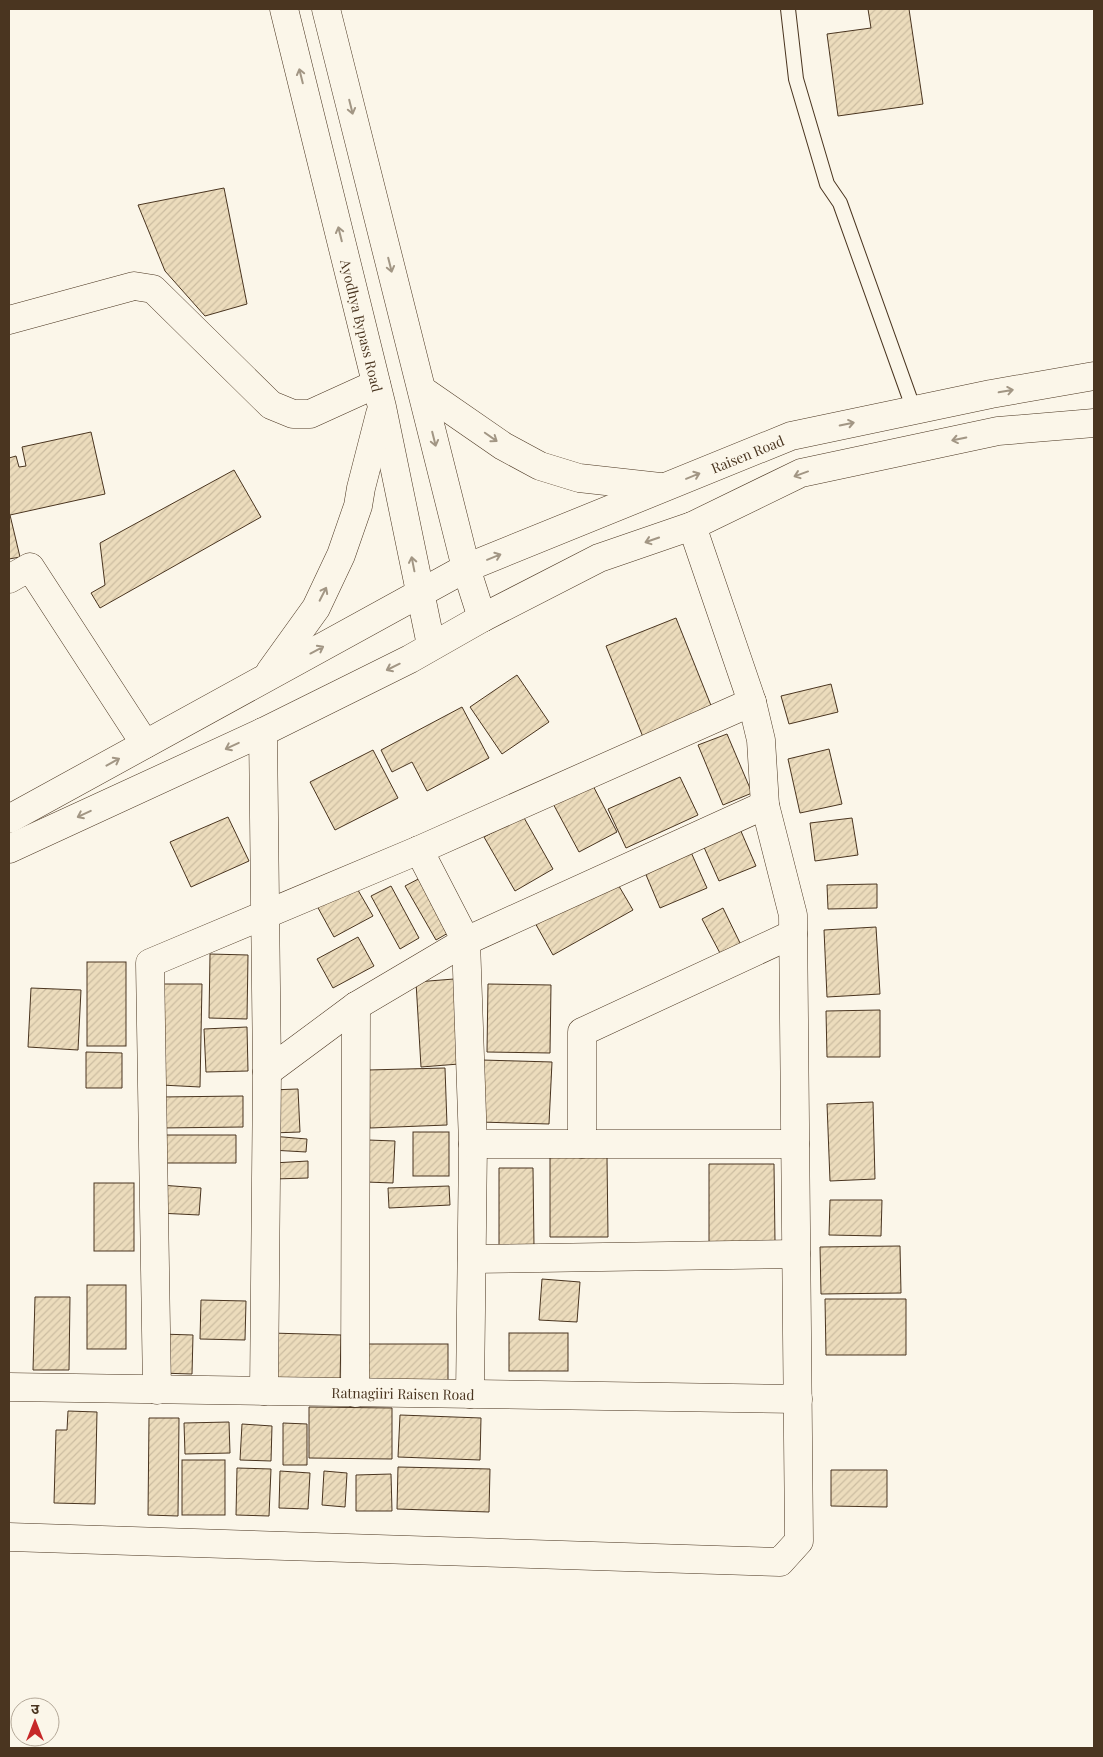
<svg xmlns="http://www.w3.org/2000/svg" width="1103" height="1757" font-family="'Playfair Display','Noto Sans Devanagari',serif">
	<defs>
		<pattern id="building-hatch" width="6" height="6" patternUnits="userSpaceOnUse" patternTransform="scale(1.25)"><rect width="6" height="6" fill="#ecdcbc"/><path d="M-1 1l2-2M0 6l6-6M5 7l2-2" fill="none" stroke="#ccbda1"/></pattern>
	</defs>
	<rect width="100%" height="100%" fill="#fbf6e9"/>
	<g fill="url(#building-hatch)" stroke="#4a3520">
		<path d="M868,9H909L923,104L838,116L827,34L871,28Z"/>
		<path d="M224,188L247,304L205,316L165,271L138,205Z"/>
		<path d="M91,432L105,494L10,515L20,557L9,559V458L16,456L19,467L26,466L22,447Z"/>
		<path d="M234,470L261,517L100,608L91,593L105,585L100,543Z"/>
		<path d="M676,618L712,708L643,737L606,646Z"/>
		<path d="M517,675L549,722L502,754L470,707Z"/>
		<path d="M831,684L838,712L789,724L781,696Z"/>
		<path d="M462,707L489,758L427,791L412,762L392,772L381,750Z"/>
		<path d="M727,734L752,793L723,805L698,745Z"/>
		<path d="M829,749L842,804L800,813L788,759Z"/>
		<path d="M373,750L398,798L335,830L310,782Z"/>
		<path d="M680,777L698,815L626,848L608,809Z"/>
		<path d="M589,778L617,832L579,852L550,798Z"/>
		<path d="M523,816L553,869L515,891L484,837Z"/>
		<path d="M228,817L249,861L191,887L170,842Z"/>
		<path d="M852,818L858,855L815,861L810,823Z"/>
		<path d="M740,829L756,866L719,881L703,845Z"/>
		<path d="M690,850L707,888L660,908L644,870Z"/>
		<path d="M424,876L455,929L436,940L405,886Z"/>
		<path d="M613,876L633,910L553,955L534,921Z"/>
		<path d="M877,884V908L828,909L827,885Z"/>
		<path d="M355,885L373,916L334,937L317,906Z"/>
		<path d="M391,886L419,938L400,949L371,896Z"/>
		<path d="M723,908L741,945L721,955L702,919Z"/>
		<path d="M876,927L880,994L827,997L824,930Z"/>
		<path d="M358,937L374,966L333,988L317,959Z"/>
		<path d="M210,954L248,955L247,1019L209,1018Z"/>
		<rect x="87" y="962" width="39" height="84"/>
		<path d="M454,979L459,1064L421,1067L416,982Z"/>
		<path d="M163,984H202L200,1087L161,1085Z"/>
		<path d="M488,984L551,985L550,1053L487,1052Z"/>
		<path d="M31,988L81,990L78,1050L28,1047Z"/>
		<path d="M880,1010V1057H827L826,1011Z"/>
		<path d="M247,1027L248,1071L206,1072L204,1029Z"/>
		<path d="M86,1052L122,1053V1088H86Z"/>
		<path d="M482,1060L552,1062L549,1124L479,1122Z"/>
		<path d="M445,1068L447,1125L370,1128L368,1070Z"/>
		<path d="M298,1089L300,1132L271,1133L269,1090Z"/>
		<path d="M243,1096V1127L161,1128L160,1097Z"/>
		<path d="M873,1102L875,1179L830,1181L827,1104Z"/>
		<rect x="413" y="1132" width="36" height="44"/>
		<path d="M160,1135H236V1163H159Z"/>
		<path d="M271,1136L307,1139L306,1152L271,1150Z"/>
		<path d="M368,1140L395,1141L393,1183L366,1182Z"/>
		<path d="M550,1157H607L608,1237H550Z"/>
		<path d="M308,1161V1178L274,1179L273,1163Z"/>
		<path d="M709,1164H774L775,1242H709Z"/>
		<path d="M499,1168H533L534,1247H499Z"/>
		<rect x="94" y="1183" width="40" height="68"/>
		<path d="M160,1185L201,1188L199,1215L158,1213Z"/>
		<path d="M449,1186L450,1205L389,1208L388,1188Z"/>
		<path d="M830,1200H882L881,1236L829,1235Z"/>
		<path d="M900,1246L901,1293L821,1294L820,1247Z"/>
		<path d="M542,1279L580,1282L577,1322L539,1320Z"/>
		<rect x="87" y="1285" width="39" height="64"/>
		<path d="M35,1297H70L69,1370H33Z"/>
		<path d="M825,1299H906V1355H826Z"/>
		<path d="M201,1300L246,1301L245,1340L200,1339Z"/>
		<path d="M271,1333L341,1335L340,1383L269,1381Z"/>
		<rect x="509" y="1333" width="59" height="38"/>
		<path d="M160,1334L193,1335L192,1374L159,1373Z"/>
		<rect x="364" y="1344" width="84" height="47"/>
		<path d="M309,1407L392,1408V1459L309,1458Z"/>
		<path d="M68,1411L97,1412L95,1504L54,1503L56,1430H67Z"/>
		<path d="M400,1415L481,1418L480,1460L398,1457Z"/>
		<path d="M149,1418H179L178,1516L148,1515Z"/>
		<path d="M229,1422L230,1453L185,1454L184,1423Z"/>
		<path d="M283,1423L307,1424V1465H283Z"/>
		<path d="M242,1424L272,1426L271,1461L240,1460Z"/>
		<rect x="182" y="1460" width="43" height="55"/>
		<path d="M398,1467L490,1469L489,1512L397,1509Z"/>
		<path d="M237,1468L271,1469L269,1516L236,1515Z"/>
		<path d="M831,1470H887V1507L831,1506Z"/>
		<path d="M280,1471L310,1473L308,1509L279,1508Z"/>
		<path d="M324,1471L347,1473L345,1507L322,1505Z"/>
		<path d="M391,1474L392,1511H356V1475Z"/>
	</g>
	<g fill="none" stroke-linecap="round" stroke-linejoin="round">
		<g stroke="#4a3520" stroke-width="16">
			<path id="lane" d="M788,9L796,79L827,184L840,203L914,410"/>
		</g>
		<g stroke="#4a3520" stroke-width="29">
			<g id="street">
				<path d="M9,320L134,286L153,289L271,405L293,414H310L376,384"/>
				<path d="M9,579L30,567L145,744"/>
				<path d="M263,732L267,1072L264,1391"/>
				<path d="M419,850L466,941L473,1144L470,1394"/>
				<path d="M267,1072L356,1006L466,941L765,805"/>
				<path d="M473,1144H795"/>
				<path d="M582,1144V1032L793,934"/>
				<path d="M472,1259L796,1254"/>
				<path id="s1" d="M9,1387L798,1399"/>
				<path d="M157,1390L150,963L419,850L752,702"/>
				<path d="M355,1393L356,1006"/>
				<path d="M9,1537L780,1562L799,1541L793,915L765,805L761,740L752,702L692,526"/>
			</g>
		</g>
		<g stroke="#4a3520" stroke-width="29">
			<g id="primary">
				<path id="s2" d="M284,9L382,407L431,645"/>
				<path d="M326,9L466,568L482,618"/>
				<path d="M422,390L503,446L540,466L579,478L660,487"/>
				<path d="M270,672L316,608L341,555L358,506L361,488L380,414"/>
				<path id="s3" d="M9,819L466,568L791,436L991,394L1094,376"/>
				<path d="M9,849L263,732L410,659L482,618L599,558L692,526L801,473L998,431L1094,423"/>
			</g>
		</g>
		<use href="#lane" stroke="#fbf6e9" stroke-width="14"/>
		<use href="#street" stroke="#fbf6e9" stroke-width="28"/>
		<use href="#primary" stroke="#fbf6e9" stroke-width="28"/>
	</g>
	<defs><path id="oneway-shaft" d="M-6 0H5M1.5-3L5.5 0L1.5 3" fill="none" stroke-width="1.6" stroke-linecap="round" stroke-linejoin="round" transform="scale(1.25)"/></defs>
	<g stroke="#a29684">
		<use href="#oneway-shaft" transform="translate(301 76) rotate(-104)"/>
		<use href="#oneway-shaft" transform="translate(351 107) rotate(76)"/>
		<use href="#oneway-shaft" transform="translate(340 234) rotate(-104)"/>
		<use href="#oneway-shaft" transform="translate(390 265) rotate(76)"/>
		<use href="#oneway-shaft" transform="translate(1006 391) rotate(-10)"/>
		<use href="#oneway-shaft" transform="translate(847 424) rotate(-12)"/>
		<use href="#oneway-shaft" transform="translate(491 437) rotate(35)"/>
		<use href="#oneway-shaft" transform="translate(434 439) rotate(76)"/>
		<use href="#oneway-shaft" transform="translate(959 439) rotate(168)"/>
		<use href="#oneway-shaft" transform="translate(801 474) rotate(160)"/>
		<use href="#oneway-shaft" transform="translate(693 476) rotate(-22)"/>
		<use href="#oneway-shaft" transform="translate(652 540) rotate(161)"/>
		<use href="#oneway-shaft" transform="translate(494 557) rotate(-22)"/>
		<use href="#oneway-shaft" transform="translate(413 564) rotate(-101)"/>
		<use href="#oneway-shaft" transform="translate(323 594) rotate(-63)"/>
		<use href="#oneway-shaft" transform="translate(317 650) rotate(-28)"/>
		<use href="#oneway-shaft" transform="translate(393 667) rotate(154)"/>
		<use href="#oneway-shaft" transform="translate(232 746) rotate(155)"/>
		<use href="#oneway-shaft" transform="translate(113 762) rotate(-29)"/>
		<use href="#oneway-shaft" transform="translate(84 814) rotate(155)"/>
	</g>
	<g text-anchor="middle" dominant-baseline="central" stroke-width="4" stroke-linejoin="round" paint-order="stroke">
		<g font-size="14" fill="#4a3520" stroke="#fbf6e9">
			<text stroke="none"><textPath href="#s2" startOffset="326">Ayodhya Bypass Road</textPath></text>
			<text stroke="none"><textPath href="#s3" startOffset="825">Raisen Road</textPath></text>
			<text stroke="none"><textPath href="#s1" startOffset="394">Ratnagiiri Raisen Road</textPath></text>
		</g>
	</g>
	<rect width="1103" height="1757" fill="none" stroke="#4a3520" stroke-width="20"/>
	<g transform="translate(35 1722)"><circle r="24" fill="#fbf6e9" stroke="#b4a999"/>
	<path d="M0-4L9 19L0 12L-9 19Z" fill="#c62828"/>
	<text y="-8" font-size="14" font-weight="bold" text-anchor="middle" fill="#4a3520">उ</text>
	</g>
</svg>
